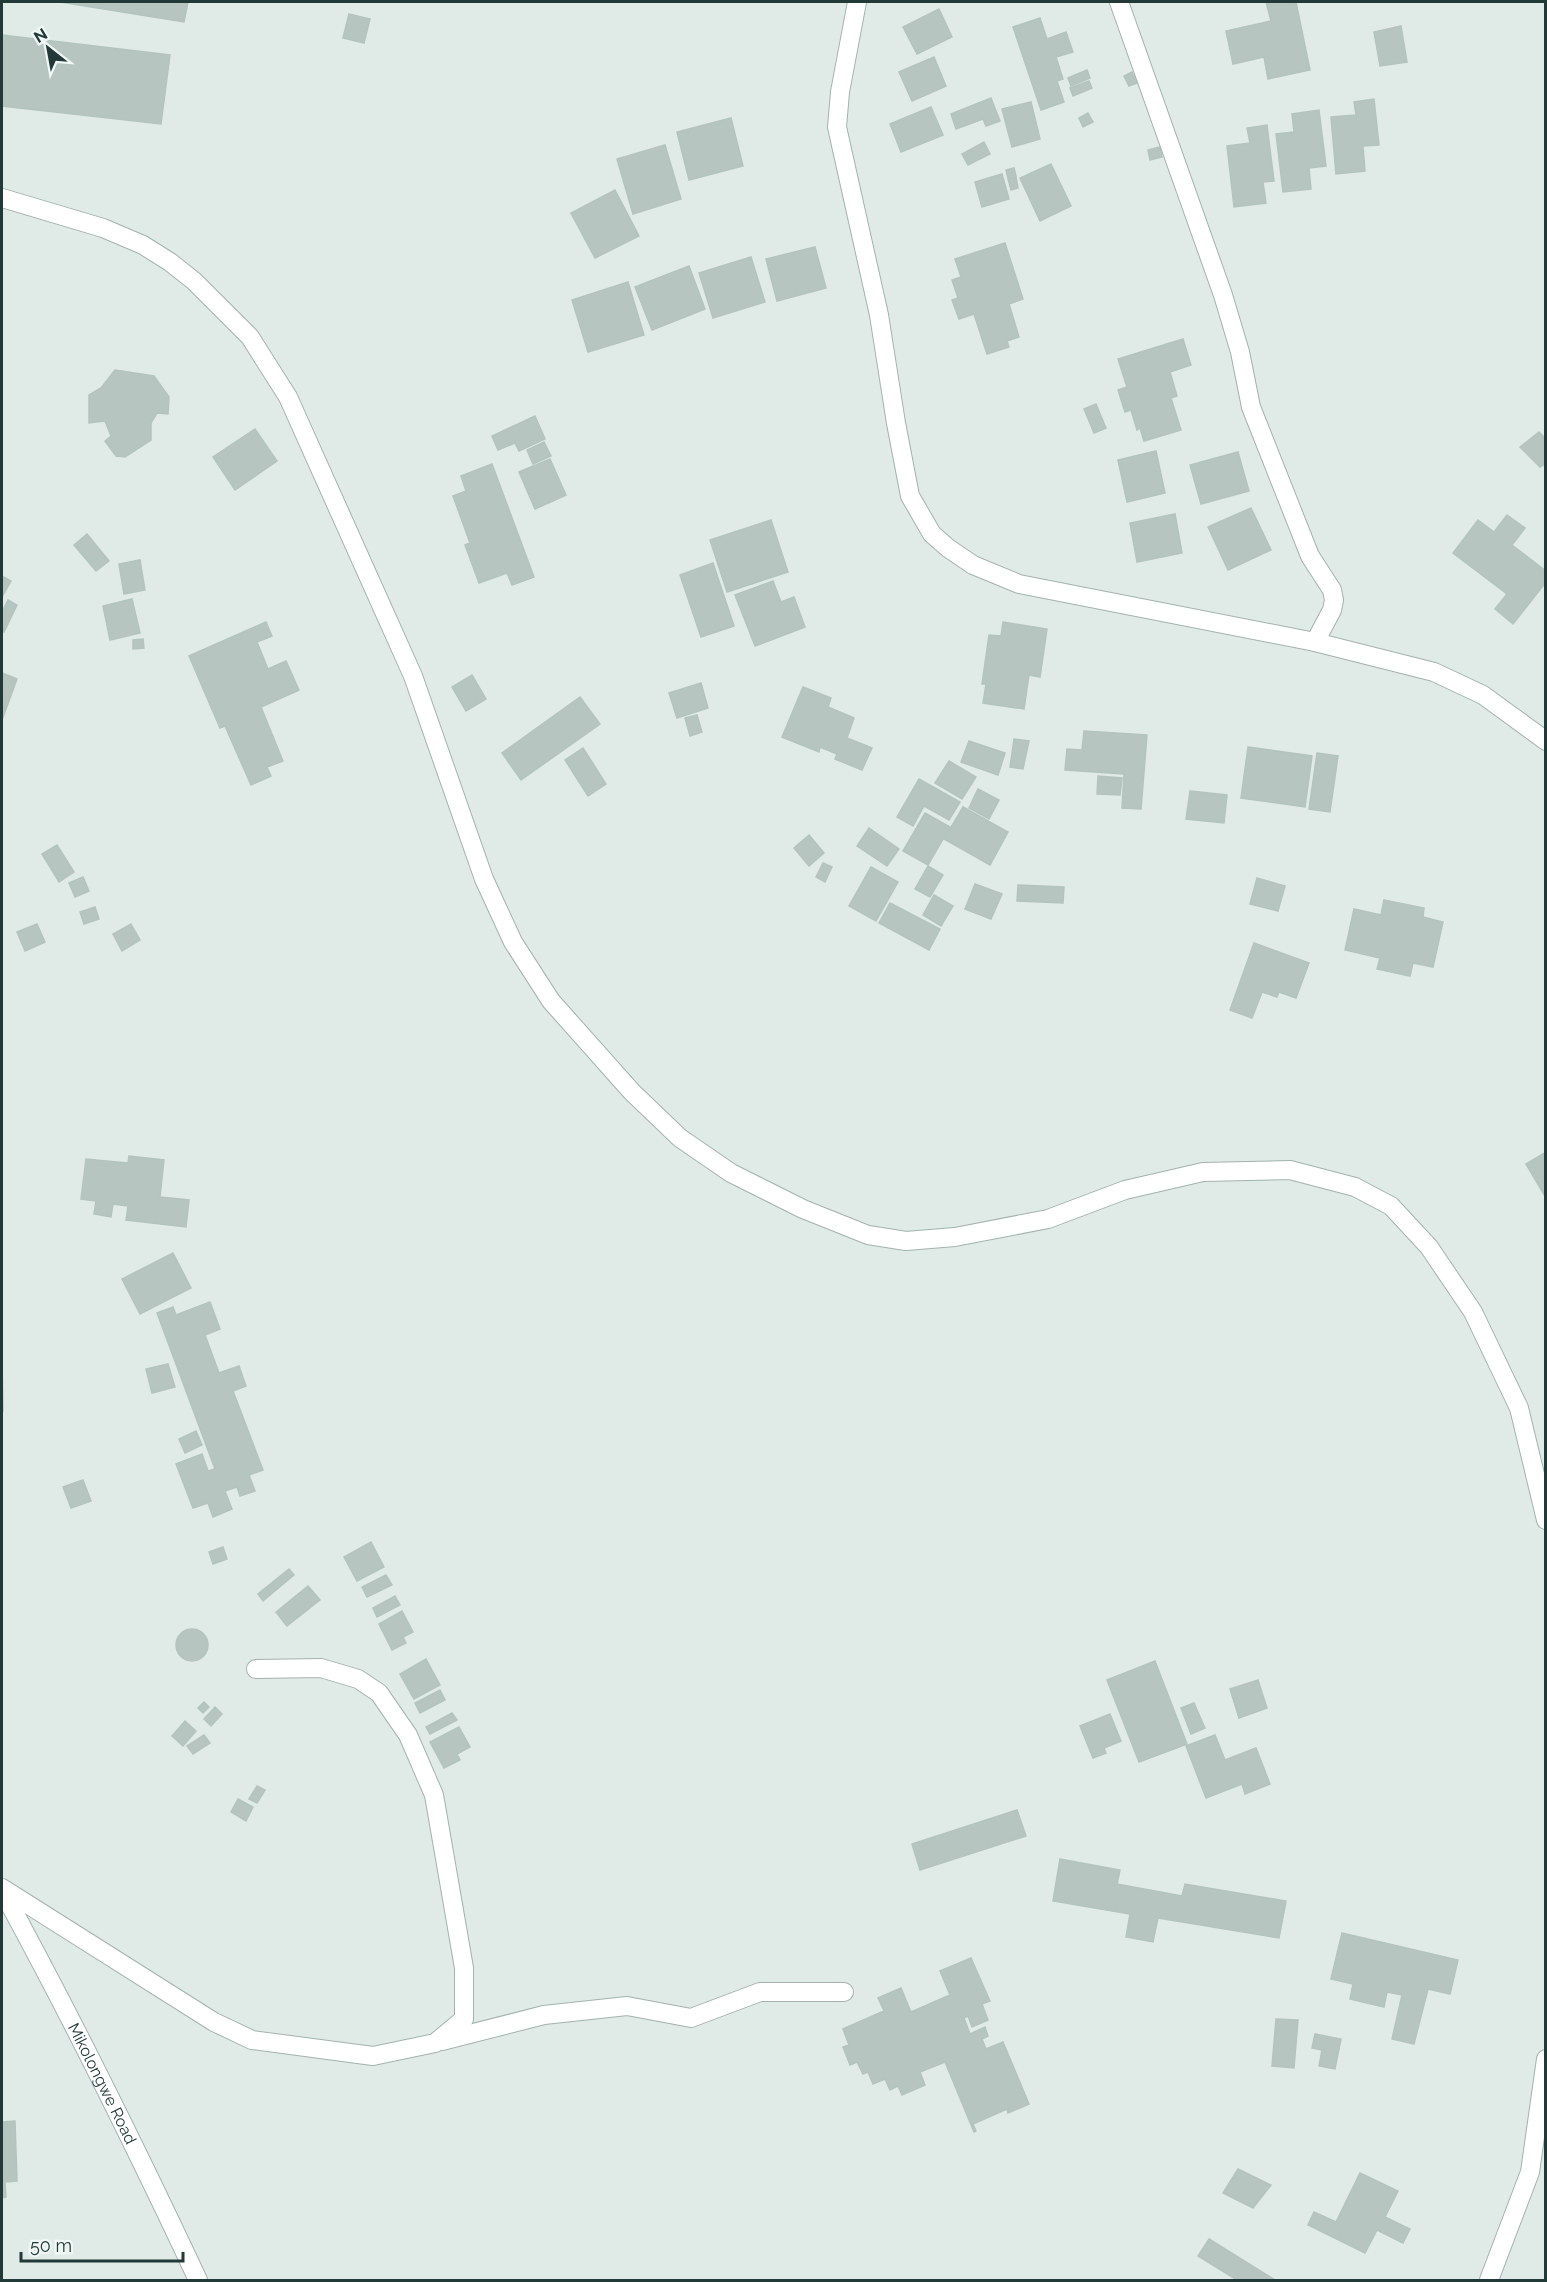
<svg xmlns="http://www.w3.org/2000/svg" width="1547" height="2282" font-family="Raleway,sans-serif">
	<rect width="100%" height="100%" fill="#e0ebe7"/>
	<g fill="#b6c5c0" stroke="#b3c4bf" stroke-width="1.5">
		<path d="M60,2H188L184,22Z"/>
		<path d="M1266,2H1296L1310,70L1268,79L1264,57L1233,64L1226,31L1271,21Z"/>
		<path d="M939,9L952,37L917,54L903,27Z"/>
		<path d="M349,14L370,19L364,43L343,38Z"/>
		<path d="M1040,18L1047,39L1066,32L1073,52L1056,57L1063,79L1057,81L1064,102L1041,110L1013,27Z"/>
		<path d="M1401,26L1407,62L1380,66L1374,32Z"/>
		<path d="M2,35L170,55L161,124L2,106Z"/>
		<path d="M934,57L946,86L912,101L899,72Z"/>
		<path d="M1087,70L1090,78L1071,86L1068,78Z"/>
		<path d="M1132,72L1137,83L1129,86L1124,76Z"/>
		<path d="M1089,81L1092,88L1073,96L1070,88Z"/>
		<path d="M991,98L1000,121L986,126L983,119L956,129L951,114Z"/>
		<path d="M1374,99L1379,145L1363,146L1365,171L1336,174L1331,117L1356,115L1354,102Z"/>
		<path d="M1031,102L1040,139L1012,147L1002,109Z"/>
		<path d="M931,107L943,135L901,152L890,124Z"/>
		<path d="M1319,110L1326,166L1309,168L1311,189L1283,192L1276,134L1294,132L1292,114Z"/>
		<path d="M1088,113L1093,122L1083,127L1079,118Z"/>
		<path d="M731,118L743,166L689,180L677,132Z"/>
		<path d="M1267,125L1274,181L1263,182L1266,203L1234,207L1227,146L1250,143L1247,128Z"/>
		<path d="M984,142L990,154L968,165L962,154Z"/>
		<path d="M665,145L681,199L633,214L617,159Z"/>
		<path d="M1160,147L1162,157L1150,160L1148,150Z"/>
		<path d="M1051,164L1071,206L1040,221L1020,178Z"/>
		<path d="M1014,168L1016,176L1008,178L1006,170Z"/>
		<path d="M1002,174L1009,199L982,207L975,182Z"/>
		<path d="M1016,177L1018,188L1011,190L1008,179Z"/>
		<path d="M615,190L639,236L595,258L571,213Z"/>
		<path d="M1005,243L1023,299L1009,304L1019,337L1007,341L1009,347L987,354L974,314L959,319L952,300L958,298L952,280L961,277L955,259Z"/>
		<path d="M815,247L826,288L777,301L766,259Z"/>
		<path d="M751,257L765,302L713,318L699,273Z"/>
		<path d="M689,266L705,309L652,330L635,287Z"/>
		<path d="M628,282L644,335L588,352L572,300Z"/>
		<path d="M1183,339L1191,365L1170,372L1177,396L1171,398L1181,430L1144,441L1140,428L1137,430L1131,410L1125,412L1118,390L1127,387L1118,359Z"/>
		<path d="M115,370L154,376L169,397L168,414L157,413L151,423V440L125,457L116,456L105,441L111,436L105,421L89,423V395L101,388Z"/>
		<path d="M1096,404L1106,428L1094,433L1084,409Z"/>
		<path d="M535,416L545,439L519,451L515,443L498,450L492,436Z"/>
		<path d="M255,429L277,461L235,490L213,457Z"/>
		<path d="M1539,432L1546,439V463L1540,467L1520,447Z"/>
		<path d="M544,442L551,456L533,464L527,450Z"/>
		<path d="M1156,451L1165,493L1127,502L1118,460Z"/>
		<path d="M1238,452L1249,491L1201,504L1190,465Z"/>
		<path d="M550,459L566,495L535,509L519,472Z"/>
		<path d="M492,464L534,577L512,585L507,573L479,583L465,545L470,543L453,496L466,491L461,476Z"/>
		<path d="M1251,508L1271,550L1228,570L1208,527Z"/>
		<path d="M1175,514L1182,553L1137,562L1130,523Z"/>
		<path d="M1507,515L1525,528L1512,545L1546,571V582L1513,624L1495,609L1507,594L1453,553L1478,520L1494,532Z"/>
		<path d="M771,520L788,572L727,592L710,540Z"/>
		<path d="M87,534L109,561L96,571L74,545Z"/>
		<path d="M140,560L145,590L124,594L119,564Z"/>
		<path d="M713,563L734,626L701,637L680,575Z"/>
		<path d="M2,576L11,581L2,597Z"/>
		<path d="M773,581L781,602L794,597L805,627L755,646L735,595Z"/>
		<path d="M132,599L140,633L110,640L103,606Z"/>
		<path d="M8,600L17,605L4,632L2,631V612Z"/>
		<path d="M266,622L272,636L257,642L268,669L286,661L299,690L261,707L283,761L267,767L271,776L251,785L225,726L220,728L189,656Z"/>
		<path d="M1003,622L1047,629L1040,677L1029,675L1024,709L983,703L986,684H982L989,635L1001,636Z"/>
		<path d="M143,639L144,648L133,649V640Z"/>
		<path d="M2,673L17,679L2,720Z"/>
		<path d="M472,675L486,699L466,711L452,687Z"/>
		<path d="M701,683L708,708L677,718L669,693Z"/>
		<path d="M803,687L831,698L828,707L854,718L847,738L872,748L862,770L835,759L837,754L820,747L819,752L782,737Z"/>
		<path d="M580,697L600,724L521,780L502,753Z"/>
		<path d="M697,715L702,732L690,736L685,718Z"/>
		<path d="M1084,731L1147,735L1141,809L1122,808L1124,774L1065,770L1067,749L1082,750Z"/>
		<path d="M1014,739L1029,741L1023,769L1010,767Z"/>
		<path d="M969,741L1005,753L998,775L961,762Z"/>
		<path d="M1248,747L1312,756L1305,807L1241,798Z"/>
		<path d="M583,748L606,784L588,796L565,760Z"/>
		<path d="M1317,753L1338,756L1330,812L1309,809Z"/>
		<path d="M949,761L976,777L962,799L935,783Z"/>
		<path d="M1098,776L1122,778L1120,795L1097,794Z"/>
		<path d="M919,779L960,802L949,820L924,806L913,826L897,817Z"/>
		<path d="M978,789L999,800L989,819L969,808Z"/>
		<path d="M1190,791L1227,795L1224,823L1186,819Z"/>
		<path d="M963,807L1008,832L990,865L944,839Z"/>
		<path d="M925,813L950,827L928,865L903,851Z"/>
		<path d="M869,828L899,849L887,866L857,846Z"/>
		<path d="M809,835L824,853L809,866L794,848Z"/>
		<path d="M57,845L74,872L59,882L42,854Z"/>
		<path d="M823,863L832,867L825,882L816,877Z"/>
		<path d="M928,866L943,875L930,897L915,889Z"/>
		<path d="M871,867L898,882L876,921L849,906Z"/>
		<path d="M83,877L89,891L75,897L69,883Z"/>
		<path d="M1257,878L1285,886L1278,911L1250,904Z"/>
		<path d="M975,884L1002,894L991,919L965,909Z"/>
		<path d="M1018,885L1064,887L1063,903L1017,901Z"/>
		<path d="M934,895L953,906L941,926L923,915Z"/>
		<path d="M1384,900L1424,908L1423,917L1443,922L1433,967L1413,963L1410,976L1377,969L1380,958L1345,950L1354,909L1381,915Z"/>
		<path d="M890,903L940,929L929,950L879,923Z"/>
		<path d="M95,907L99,919L84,924L80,912Z"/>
		<path d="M37,924L45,942L25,951L17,932Z"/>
		<path d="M131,924L140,940L122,951L113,934Z"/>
		<path d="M1254,943L1309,963L1296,998L1279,992L1277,997L1262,992L1252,1018L1230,1010Z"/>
		<path d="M1546,1152V1198L1526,1164Z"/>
		<path d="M129,1156L164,1160L160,1197L189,1200L186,1227L126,1220L128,1206L113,1204L111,1217L94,1214L96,1201L81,1199L86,1159L128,1163Z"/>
		<path d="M173,1253L191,1288L140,1314L122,1279Z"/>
		<path d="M210,1302L220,1329L205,1335L219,1373L239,1366L246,1386L233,1391L263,1470L249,1475L255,1491L240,1496L237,1487L225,1491L232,1509L213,1517L208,1503L193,1508L176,1464L202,1454L208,1471L215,1469L157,1313L173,1307L176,1315Z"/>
		<path d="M2,1359L3,1411H2Z"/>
		<path d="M168,1364L175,1387L152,1393L146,1369Z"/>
		<path d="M196,1431L202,1445L185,1453L179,1439Z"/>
		<path d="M83,1480L91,1501L71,1508L63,1487Z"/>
		<path d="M371,1542L384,1567L357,1581L344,1557Z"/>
		<path d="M223,1547L227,1559L213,1564L209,1552Z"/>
		<path d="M289,1569L294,1575L263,1601L258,1594Z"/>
		<path d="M386,1575L392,1585L367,1597L362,1587Z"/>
		<path d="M308,1586L320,1600L287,1626L276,1612Z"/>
		<path d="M395,1596L400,1605L377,1617L373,1608Z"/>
		<path d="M402,1611L413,1632L403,1637L406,1643L392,1650L379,1624Z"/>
		<circle cx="192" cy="1645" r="16"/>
		<path d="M426,1659L440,1685L414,1699L400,1674Z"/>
		<path d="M1155,1661L1187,1744L1139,1762L1107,1680Z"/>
		<path d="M1258,1680L1267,1708L1239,1718L1230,1689Z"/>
		<path d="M440,1690L445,1700L420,1713L415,1703Z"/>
		<path d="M204,1702L209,1707L203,1713L198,1708Z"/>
		<path d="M1194,1703L1205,1728L1191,1734L1181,1708Z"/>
		<path d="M215,1707L222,1714L211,1726L204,1719Z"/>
		<path d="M452,1713L457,1720L430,1734L426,1727Z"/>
		<path d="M1110,1714L1121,1741L1104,1748L1106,1753L1093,1758L1080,1726Z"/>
		<path d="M185,1721L196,1731L183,1746L172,1736Z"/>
		<path d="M459,1727L470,1747L457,1754L460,1760L444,1768L430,1742Z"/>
		<path d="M204,1735L210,1743L193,1754L187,1746Z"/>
		<path d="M1215,1735L1225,1760L1256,1748L1270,1784L1245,1794L1242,1784L1206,1798L1186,1746Z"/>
		<path d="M257,1786L265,1790L257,1803L249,1799Z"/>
		<path d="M238,1799L253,1807L246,1821L231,1812Z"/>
		<path d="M1017,1810L1026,1836L920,1870L912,1844Z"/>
		<path d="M1060,1859L1120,1870L1117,1884L1182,1896L1185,1884L1286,1901L1279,1938L1158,1918L1153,1942L1126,1937L1130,1914L1053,1901Z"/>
		<path d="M1342,1933L1458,1960L1450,1994L1428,1989L1414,2044L1392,2039L1402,1995L1387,1992L1384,2007L1350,1999L1353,1984L1331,1979Z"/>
		<path d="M971,1958L990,2001L982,2004L988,2020L972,2027L968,2016L964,2018L970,2034L985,2027L988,2036L982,2039L986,2049L1003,2042L1029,2104L1008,2113L1007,2109L973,2124L976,2131L974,2132L945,2062L920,2072L925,2085L902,2095L898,2086L890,2090L885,2079L873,2084L868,2072L863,2074L857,2062L850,2065L843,2047L849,2045L843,2029L884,2011L878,1998L901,1988L911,2012L950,1995L940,1971Z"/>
		<path d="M1276,2019L1298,2020L1294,2068L1272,2066Z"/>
		<path d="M1315,2034L1341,2039L1335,2069L1319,2066L1322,2050L1312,2048Z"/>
		<path d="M15,2121L17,2181L5,2182L6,2197L2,2198V2122Z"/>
		<path d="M1238,2169L1271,2185L1253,2208L1223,2193Z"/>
		<path d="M1360,2173L1398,2191L1385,2217L1410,2229L1403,2243L1377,2230L1365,2253L1308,2225L1314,2212L1336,2222Z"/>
		<path d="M1209,2239L1275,2280H1237L1198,2256Z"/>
	</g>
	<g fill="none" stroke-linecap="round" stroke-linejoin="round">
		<g stroke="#a3b2af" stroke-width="20">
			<g id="minor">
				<path d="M857,2L840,92L837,127L879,315L896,423L910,496L932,534L948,548L973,565L1019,584L1315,642L1434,672L1483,695L1546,741"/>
				<path d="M1119,2L1223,295L1240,352L1251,407L1310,556L1332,590L1334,600L1332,610L1315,642"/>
				<path d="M2,198L103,228L143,245L170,262L194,281L250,337L288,397L413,676L484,879L513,942L551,1001L632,1092L680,1138L731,1173L803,1209L868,1235L906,1241L955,1237L1048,1219L1125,1190L1203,1172L1290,1170L1355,1187L1391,1206L1429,1247L1473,1312L1519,1408L1546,1520"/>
				<path d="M2,1888L214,2022L252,2040L373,2056L435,2043L464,2019V1968L434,1795L408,1735L379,1693L358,1679L321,1668L256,1669"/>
				<path id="s1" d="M2,1890C72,2018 136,2148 198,2280"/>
				<path d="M442,2041L544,2015L627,2006L691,2018L760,1992H844"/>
				<path d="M1489,2280L1530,2172L1546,2059"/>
			</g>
		</g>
		<use href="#minor" stroke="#fff" stroke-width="18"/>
	</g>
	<g text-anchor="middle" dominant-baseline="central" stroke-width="4.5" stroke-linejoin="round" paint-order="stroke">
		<g font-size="16" fill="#213a37" stroke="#f0f7f5">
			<text stroke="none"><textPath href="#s1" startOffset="218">Mikolongwe Road</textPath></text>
		</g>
	</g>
	<rect width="1547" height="2282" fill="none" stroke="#213a37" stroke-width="6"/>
	<g transform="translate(48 48) rotate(329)" stroke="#f0f7f5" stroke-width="4.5" paint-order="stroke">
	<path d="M0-4.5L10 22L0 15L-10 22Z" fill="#213a37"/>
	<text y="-9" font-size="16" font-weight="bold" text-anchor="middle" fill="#213a37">N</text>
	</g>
	<path d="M21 2252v9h162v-9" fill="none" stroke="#213a37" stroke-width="3"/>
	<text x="30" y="2252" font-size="18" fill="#213a37" stroke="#f0f7f5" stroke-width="4.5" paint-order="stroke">50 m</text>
</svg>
